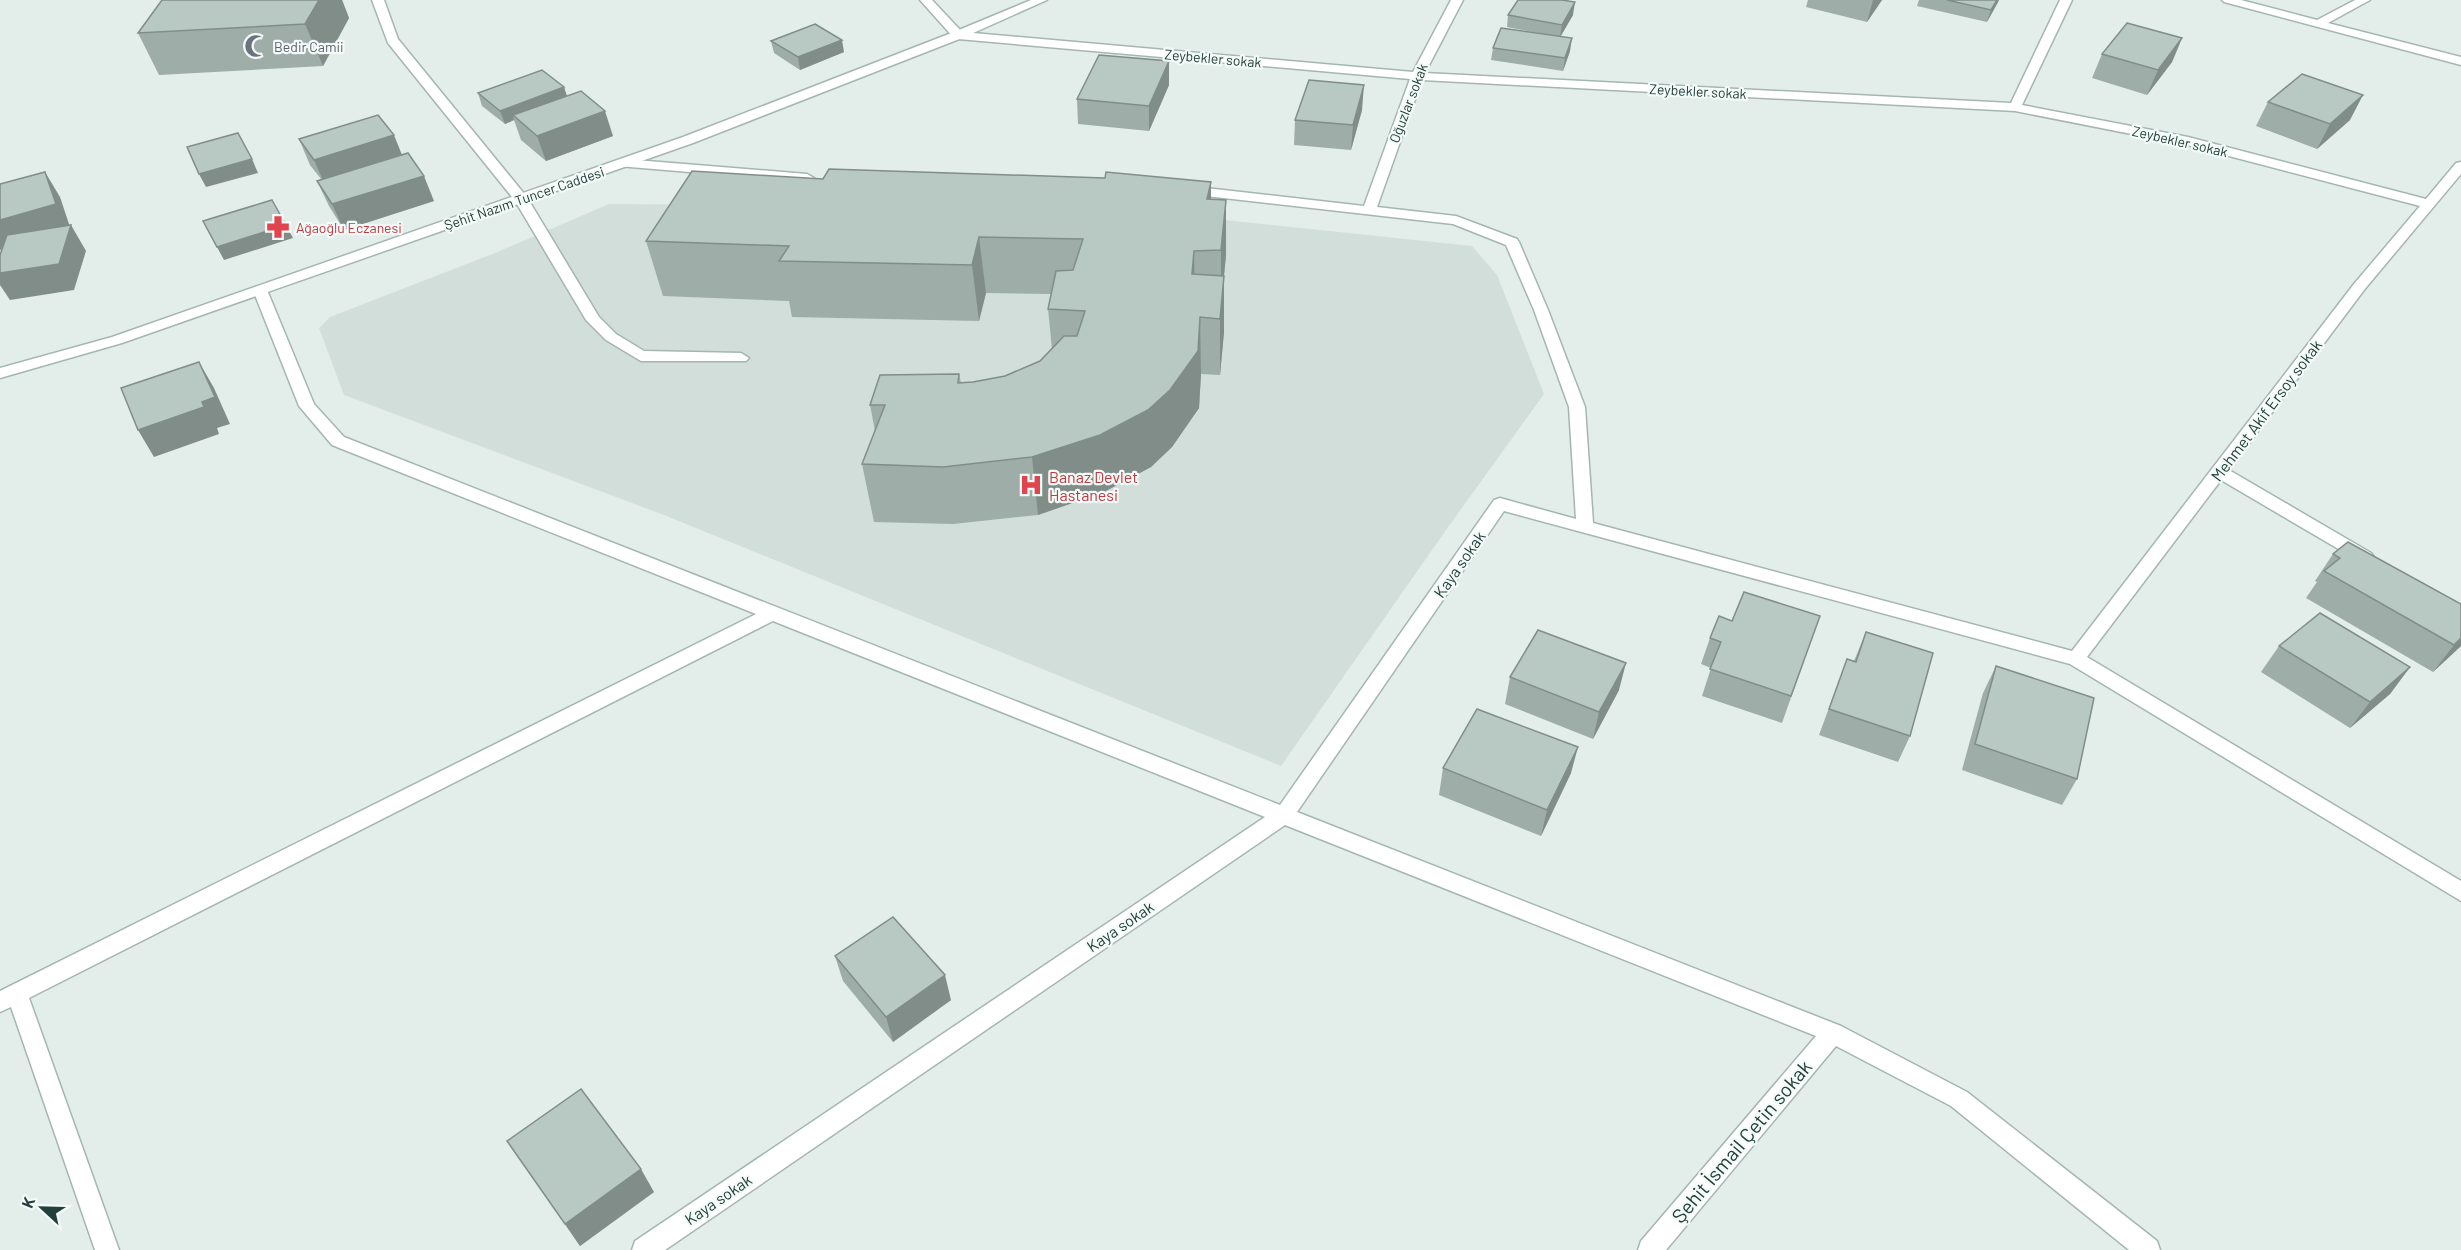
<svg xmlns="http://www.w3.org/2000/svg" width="2461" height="1250" font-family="Barlow,sans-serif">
	<rect width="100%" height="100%" fill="#e3eeea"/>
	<path fill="#d1ded9" d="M609,204L1101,207L1472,246L1497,275L1544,394L1446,530L1281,766L664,515L344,395L319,328L330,317L495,253Z"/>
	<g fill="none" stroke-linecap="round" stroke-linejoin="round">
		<g stroke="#a5b6b2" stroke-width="3">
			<path id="service" d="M521,195L528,199L599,317L616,334L644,351L741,353L749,358L746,361H641L606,340L586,320L514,199Z"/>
		</g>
		<g stroke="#a5b6b2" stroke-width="3">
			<g id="minor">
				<path d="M372,0H384L398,39L526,196L528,199L526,202H516L388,43Z"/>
				<path d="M920,0H932L962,32L1413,72L1451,0H1463L1425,73L2011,103L2060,0H2072L2022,105L2188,137L2426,199L2456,163L2461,162V174L2364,290L2229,470L2371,553L2374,557L2371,561H2359L2221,480L2087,657L2461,881V901L2070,664L1504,511L1297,812L1841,1026L1967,1092L2157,1241L2160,1250H2129L1951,1106L1836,1046L1666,1250H1638L1641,1241L1816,1036L1285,825L665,1250H632L635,1241L1265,817L773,621L29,998L119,1250H95L11,1007L0,1012V991L756,614L332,445L299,406L253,290L255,287L260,286L267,290L314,404L344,437L1280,805L1494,500L1500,498L1576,519L1569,407L1534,310L1506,245L1453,224L1188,194L1181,190L1188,186L1364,206L1410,79L958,39L954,38ZM1422,80L2015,111L2187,145L2420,206L2354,284L2072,651L1593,523L1585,407L1548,310L1519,242L1517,239L1456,216L1377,207Z"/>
				<path d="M2222,0H2241L2317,20L2355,0H2370L2328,23L2461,57V65L2224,2Z"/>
				<path d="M623,159L807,174L814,178L807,182L618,166L616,163Z"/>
			</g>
		</g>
		<g stroke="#a5b6b2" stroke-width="3">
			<path id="tertiary" d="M1031,0H1047L962,38L693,143L122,343L0,378V368L112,337L683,137L954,32Z"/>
		</g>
		<use href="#service" fill="#fff" fill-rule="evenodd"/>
		<use href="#minor" fill="#fff" fill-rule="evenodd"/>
		<use href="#tertiary" fill="#fff" fill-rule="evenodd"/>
	</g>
	<g fill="#9eada8">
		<path d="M162,0H342L349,18L323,66L159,75L138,33Z"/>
		<path d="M1808,0H1882L1867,22L1806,7Z"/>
		<path d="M1919,0H1999L1987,22L1917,6Z"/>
		<path d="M1508,15H1573L1561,36L1570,51L1563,71L1491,60L1493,48L1538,33L1507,27Z"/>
		<path d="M2182,38L2172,62L2147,95L2092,78L2102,54Z"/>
		<path d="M771,41L844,52L800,70L774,53Z"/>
		<path d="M1169,61V85L1149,131L1078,124L1077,99Z"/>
		<path d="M564,87L567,96L613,136L546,161L521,140L514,120L505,124L482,106L478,93Z"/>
		<path d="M2268,102L2350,120L2317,149L2256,126Z"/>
		<path d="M1362,110L1351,150L1294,145L1295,120Z"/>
		<path d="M299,139L402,155L434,201L344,230L329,206L317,181L321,179L310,165Z"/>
		<path d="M1211,199L1226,200V255L1224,276V332L1220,375L1201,374L1199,408L1172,447L1151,467L1104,492L1038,515L953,524L874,522L862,464L875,431L870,405L959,374L961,383L973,382L1005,376L1040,361L1052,349L1048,309L1051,294L986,293L979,321L792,317L789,301L663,296L646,241Z"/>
		<path d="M2333,554L2461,604V646L2433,672L2306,598L2317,582L2315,581Z"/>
		<path d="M1820,616L1782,723L1702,696L1711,668L1701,664L1710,638L1732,621Z"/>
		<path d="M1866,632L1910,736L1898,762L1819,735L1847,659L1854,661Z"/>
		<path d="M2279,646L2410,667L2390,694L2350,728L2261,672Z"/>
		<path d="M1996,666L2077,779L2062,805L1962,770L1983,693Z"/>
		<path d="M1510,677L1619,690L1593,739L1505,704Z"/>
		<path d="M1443,768L1571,773L1541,836L1439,795Z"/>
		<path d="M835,956L951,1000L893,1042L843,981Z"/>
		<path d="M507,1141L654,1192L580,1246Z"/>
	</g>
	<g fill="#818d88">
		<path d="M319,0H342L349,18L323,66L305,24Z"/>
		<path d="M1873,0H1882L1867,22Z"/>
		<path d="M1997,0H1999L1997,4L1987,22L1991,10Z"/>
		<path d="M1575,2L1573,15L1560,37L1562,25Z"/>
		<path d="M1572,38L1570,51L1563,71L1565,58Z"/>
		<path d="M2182,38L2172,62L2147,95L2158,70Z"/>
		<path d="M842,40L844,52L800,70L798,57Z"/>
		<path d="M1169,61V85L1149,131V106Z"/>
		<path d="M1364,85L1362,110L1351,150L1353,125Z"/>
		<path d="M564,87L568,100L513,115L514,120L505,124L500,111Z"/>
		<path d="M2363,95L2350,120L2317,149L2330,124Z"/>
		<path d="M605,111L613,136L546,161L537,136Z"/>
		<path d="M394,135L404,160L325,185L314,160Z"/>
		<path d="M252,159L258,173L206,187L199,174Z"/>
		<path d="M45,172L60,197L70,227L71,225L86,251L74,290L10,300L0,285V273L69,230L0,250V220Z"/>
		<path d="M424,176L434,201L344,230L332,204Z"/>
		<path d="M1211,182V237L1207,199Z"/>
		<path d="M1226,200V255L1221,306V250Z"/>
		<path d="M286,225L293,238L224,260L217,247Z"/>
		<path d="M979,237L986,293L979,321L972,265Z"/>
		<path d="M1194,251L1195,307L1192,274Z"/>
		<path d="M1224,276V332L1220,375V319Z"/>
		<path d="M1200,317L1201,374L1199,408L1172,447L1151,467L1104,492L1038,515L1032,457Z"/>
		<path d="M199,362L214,388L230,424L217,428L219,434L154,457L138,430L202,402Z"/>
		<path d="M2461,638V646L2433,672L2454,645Z"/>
		<path d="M1626,663L1619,690L1593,739L1599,712Z"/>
		<path d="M2410,667L2390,694L2350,728L2370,702Z"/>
		<path d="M1578,747L1571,773L1541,836L1547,810Z"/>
		<path d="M945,975L951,1000L893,1042L886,1017Z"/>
		<path d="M641,1169L654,1192L580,1246L565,1224Z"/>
	</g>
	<g fill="#b8c9c3" stroke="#818d88" stroke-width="1.5">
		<path d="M162,0H319L305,24L138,33Z"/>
		<path d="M1518,0H1562L1575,2L1562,25L1508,15Z"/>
		<path d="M1947,0H1997L1991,10Z"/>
		<path d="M2127,23L2182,38L2158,70L2102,54Z"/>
		<path d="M815,24L842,40L798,57L771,41Z"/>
		<path d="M1501,28L1572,38L1565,58L1493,48Z"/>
		<path d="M1099,55L1169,61L1149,106L1077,99Z"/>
		<path d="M542,70L564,87L500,111L478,93Z"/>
		<path d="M2302,74L2363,95L2330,124L2268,102Z"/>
		<path d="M1309,80L1364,85L1353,125L1295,120Z"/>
		<path d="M581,91L605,111L537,136L513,115Z"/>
		<path d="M378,115L394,135L314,160L299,139Z"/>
		<path d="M238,133L252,159L199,174L187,147Z"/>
		<path d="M408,153L424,176L332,204L317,181Z"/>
		<path d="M829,169L1105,178L1106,172L1211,182L1207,199L1226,200L1221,250L1194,251L1192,274L1224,276L1220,319L1200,317L1198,351L1170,390L1148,410L1100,435L1032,457L943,467L862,464L885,405H870L880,375L959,374L958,383L973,382L1005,376L1040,361L1064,336H1077L1085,311L1048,309L1056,271L1073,270L1083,239L979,237L972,265L779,261L789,246L646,241L692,171L823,179Z"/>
		<path d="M45,172L56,204L0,220V184Z"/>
		<path d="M272,200L286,225L217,247L203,221Z"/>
		<path d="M71,225L59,264L0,273V255L7,235Z"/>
		<path d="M199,362L215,397L202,402L204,407L138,430L121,388Z"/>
		<path d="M2348,542L2461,604V638L2454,645L2324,571L2340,558L2333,554Z"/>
		<path d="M1744,592L1820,616L1791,696L1710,669L1721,642L1710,638L1719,616L1732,621Z"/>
		<path d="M2320,613L2410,667L2370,702L2279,646Z"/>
		<path d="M1538,630L1626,663L1599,712L1510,677Z"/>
		<path d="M1866,632L1933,653L1910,736L1829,709L1847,659L1856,662Z"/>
		<path d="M1996,666L2094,698L2077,779L1975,744Z"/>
		<path d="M1477,709L1578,747L1547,810L1443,768Z"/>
		<path d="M893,917L945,975L886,1017L835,956Z"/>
		<path d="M581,1089L641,1169L565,1224L507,1141Z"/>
	</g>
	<defs>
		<g id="mosque-bare" transform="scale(1.8)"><path d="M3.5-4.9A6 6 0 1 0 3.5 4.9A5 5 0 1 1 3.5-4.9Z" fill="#6b7280" stroke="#f4faf7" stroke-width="2.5" paint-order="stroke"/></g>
		<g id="pharmacy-bare" transform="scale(1.8)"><path d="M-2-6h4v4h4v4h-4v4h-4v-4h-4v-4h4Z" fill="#e0444e" stroke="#f4faf7" stroke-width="2.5" paint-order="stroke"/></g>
		<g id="hospital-bare" transform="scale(1.8)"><path d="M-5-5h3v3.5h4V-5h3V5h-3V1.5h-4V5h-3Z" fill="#e0444e" stroke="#f4faf7" stroke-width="2.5" paint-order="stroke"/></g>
	</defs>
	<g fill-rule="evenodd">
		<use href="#mosque-bare" x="256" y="46"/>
		<use href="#pharmacy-bare" x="278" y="227"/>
		<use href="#hospital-bare" x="1031" y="485"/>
	</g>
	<g text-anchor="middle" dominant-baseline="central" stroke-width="4.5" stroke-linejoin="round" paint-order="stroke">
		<g font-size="14" fill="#5b616d" stroke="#f4faf7" text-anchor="start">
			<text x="274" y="46">Bedir Camii</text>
		</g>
		<g font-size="14" fill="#21403b" stroke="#f4faf7">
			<text transform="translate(1213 58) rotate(5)">Zeybekler sokak</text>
			<text transform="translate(1698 91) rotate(3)">Zeybekler sokak</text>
			<text transform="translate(1408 103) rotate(-69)">Oğuzlar sokak</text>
			<text transform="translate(2180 141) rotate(13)">Zeybekler sokak</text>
			<text transform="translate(524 198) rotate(-19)">Şehit Nazım Tuncer Caddesi</text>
		</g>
		<g font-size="14" fill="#be3a42" stroke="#f4faf7" text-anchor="start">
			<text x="296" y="227">Ağaoğlu Eczanesi</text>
		</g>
		<g font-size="16" fill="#21403b" stroke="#f4faf7">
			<text transform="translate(2266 410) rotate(-53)">Mehmet Akif Ersoy sokak</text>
			<text transform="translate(1459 564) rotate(-55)">Kaya sokak</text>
			<text transform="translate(1120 926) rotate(-34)">Kaya sokak</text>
			<text transform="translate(718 1199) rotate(-34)">Kaya sokak</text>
		</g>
		<g font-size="16" fill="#be3a42" stroke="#f4faf7" text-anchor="start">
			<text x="1049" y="476">Banaz Devlet<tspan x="1049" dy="18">Hastanesi</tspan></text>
		</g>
		<g font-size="20" fill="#21403b" stroke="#f4faf7">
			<text transform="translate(1741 1141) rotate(-50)">Şehit İsmail Çetin sokak</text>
		</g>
	</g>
	<g transform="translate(42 1208) rotate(292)" stroke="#f4faf7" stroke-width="4.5" paint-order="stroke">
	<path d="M0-4.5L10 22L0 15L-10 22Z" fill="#21403b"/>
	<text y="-9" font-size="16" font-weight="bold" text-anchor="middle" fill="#21403b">K</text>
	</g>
</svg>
